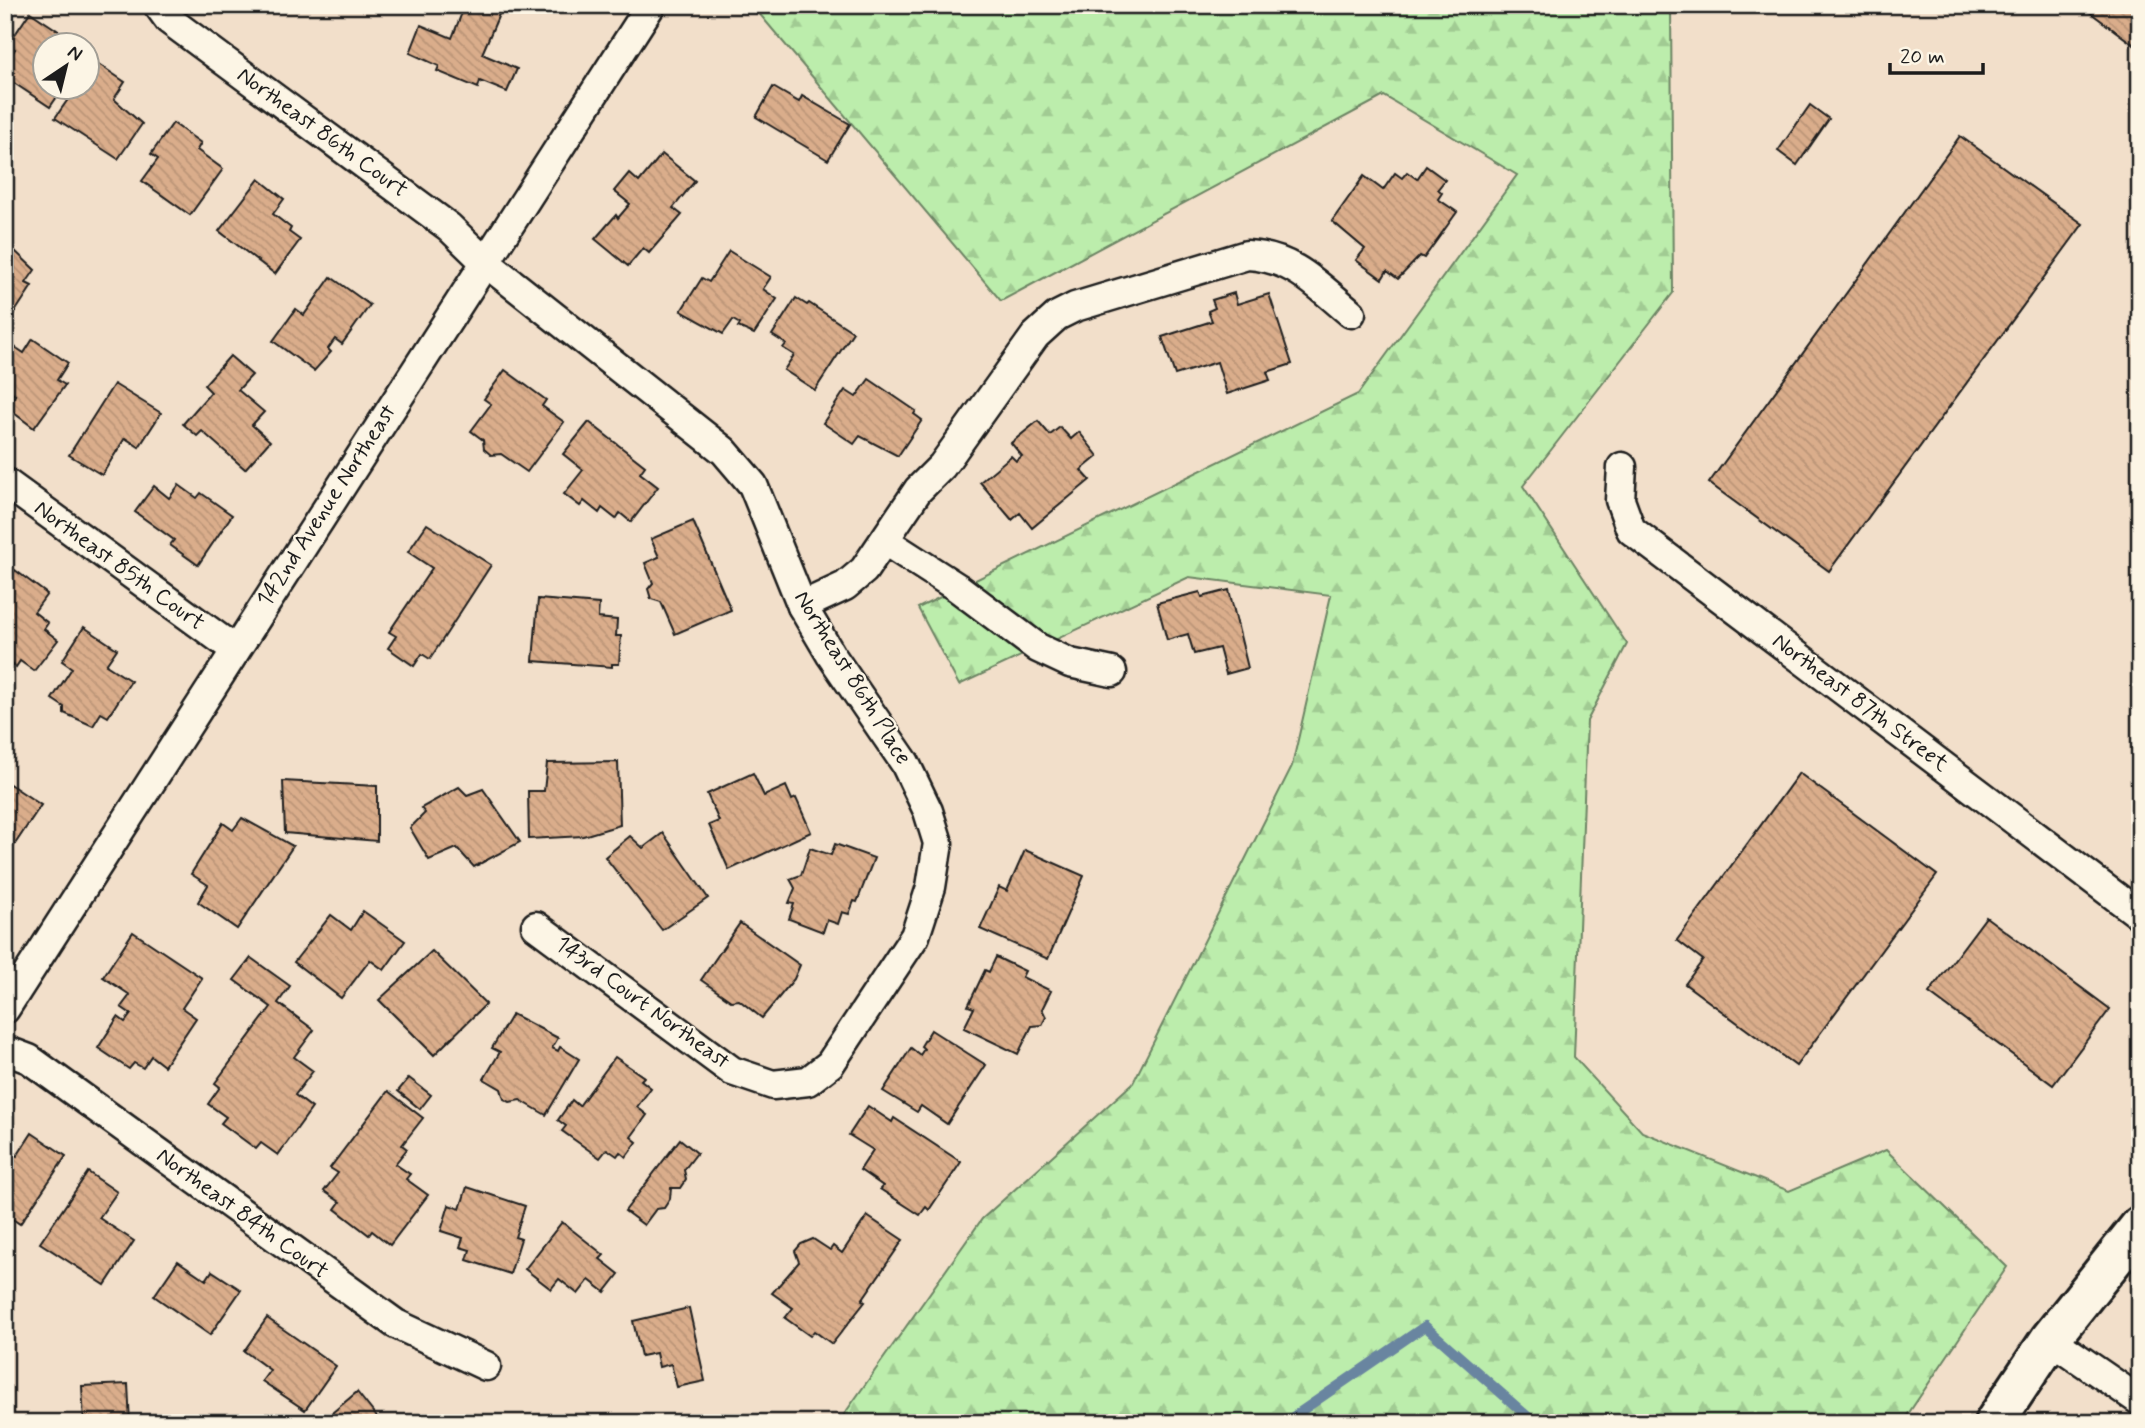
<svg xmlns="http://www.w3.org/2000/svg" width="2145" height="1428" font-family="Mynerve,sans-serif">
	<defs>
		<pattern id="forest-firs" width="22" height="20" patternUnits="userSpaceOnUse" patternTransform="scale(1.75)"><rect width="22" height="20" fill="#bcedac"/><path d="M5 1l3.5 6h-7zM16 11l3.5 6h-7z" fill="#a1cb93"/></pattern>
		<pattern id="building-back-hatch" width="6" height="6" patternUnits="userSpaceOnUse" patternTransform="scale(1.75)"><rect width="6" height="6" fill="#daad8b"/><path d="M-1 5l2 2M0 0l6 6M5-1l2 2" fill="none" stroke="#ba9477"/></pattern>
	</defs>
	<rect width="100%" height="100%" fill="#f2dfca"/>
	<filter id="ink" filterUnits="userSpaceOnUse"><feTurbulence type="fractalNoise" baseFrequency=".0143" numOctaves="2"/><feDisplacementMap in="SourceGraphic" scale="14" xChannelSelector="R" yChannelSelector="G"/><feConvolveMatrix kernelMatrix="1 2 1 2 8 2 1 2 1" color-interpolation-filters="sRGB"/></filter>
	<g filter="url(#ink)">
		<path fill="url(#forest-firs)" stroke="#6c8464" stroke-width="2" d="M752,5H1671L1673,293L1523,486L1627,644L1587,721L1574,1057L1642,1132L1789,1191L1886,1150L2007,1267L1902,1423H838L982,1219L1133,1083L1292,766L1331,595L1189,577L959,685L918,608L1358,394L1517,175L1384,96L1001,301Z"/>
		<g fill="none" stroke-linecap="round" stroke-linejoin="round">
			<path stroke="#6985a0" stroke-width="10" d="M1284,1423L1425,1326L1535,1423"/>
		</g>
		<g fill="url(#building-back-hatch)" stroke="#1c1c1c" stroke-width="2">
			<path d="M465,5H503L482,54L517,69L507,92L480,81L478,88L437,71L439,66L410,53L421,25L452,38Z"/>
			<path d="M2080,5H2140V43L2137,47Z"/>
			<path d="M30,12L60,32L54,41L60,46H46V88H63L50,107L5,77V64L15,49L8,45Z"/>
			<path d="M94,61L125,82L114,99L142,124L118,159L55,118L76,88H88V70Z"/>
			<path d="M773,87L799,102L802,96L850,124L828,160L756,117Z"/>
			<path d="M1810,105L1829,119L1797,165L1778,151Z"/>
			<path d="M173,123L201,143L197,150L223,169L190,215L142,181L158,159L151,154Z"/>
			<path d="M1960,136L2083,224L1829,571L1709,483Z"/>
			<path d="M662,154L695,181L673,208L682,215L649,253L643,248L628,266L595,239L616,215L618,218L630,204L614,191L629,173L639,182Z"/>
			<path d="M1426,166L1445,180L1438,189L1442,193L1438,199L1457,212L1424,258L1420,256L1398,279L1387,271L1382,279L1356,260L1365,249L1332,221L1364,176L1383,190L1395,173L1402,178L1407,172L1417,179Z"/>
			<path d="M259,179L284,199L273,214L291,228L289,232L300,240L275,274L219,231Z"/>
			<path d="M5,249L11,253L15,251L35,270L26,283L32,286L9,321L5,319Z"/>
			<path d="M729,251L771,277L763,289L777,299L754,334L738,327L740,324L733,320L723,334L681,311L702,278L709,282Z"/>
			<path d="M331,277L370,305L342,344L335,339L328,349L331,352L314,371L273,341L296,309L304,315Z"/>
			<path d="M1234,293L1237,304L1269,294L1292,364L1267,372L1270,380L1227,394L1217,362L1175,375L1162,337L1212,321L1208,311L1215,308L1212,300Z"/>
			<path d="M796,298L807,305L809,303L853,332L815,390L784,370L794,355L783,348L786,344L772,335Z"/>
			<path d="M33,339L68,363L57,380L65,385L34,428L6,407L15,395L5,388V361L15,347L24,353Z"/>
			<path d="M230,356L252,375L238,390L264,412L252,425L270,441L245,469L202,431L197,436L183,424L211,392L204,385Z"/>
			<path d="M505,370L546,400L542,406L564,422L527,472L501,454L491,455L484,449L483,440L471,431L491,404L484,399Z"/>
			<path d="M869,379L916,411L914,414L922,420L898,456L860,436L854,444L823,423L845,390L856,397Z"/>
			<path d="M114,384L161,413L139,447L125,438L102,475L69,455Z"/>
			<path d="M1038,421L1050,435L1060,427L1071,439L1079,432L1098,456L1081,470L1090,480L1032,528L1020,513L1012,520L980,482L1011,456L1016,461L1022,456L1011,443Z"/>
			<path d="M589,422L645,466L640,473L658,487L631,522L620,513L616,519L602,508L599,513L584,501L580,506L564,494L583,470L563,454Z"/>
			<path d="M179,485L197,498L201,493L232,515L198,565L170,545L174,540L135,512L154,486L169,498Z"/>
			<path d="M693,521L731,610L675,634L661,602L651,599L648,589L653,583L645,563L659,557L651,539Z"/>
			<path d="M427,524L491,565L430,659L422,654L414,666L388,648L396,636L389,632L432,568L408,552Z"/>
			<path d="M15,570L47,594L34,612L48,623L44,629L58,640L34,671L20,661L16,667L5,659V582Z"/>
			<path d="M1229,590L1248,668L1226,674L1219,648L1194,654L1188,634L1167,640L1157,603L1200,592L1202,597Z"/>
			<path d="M538,599L599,604L598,618L617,620L616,636H621L619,664H612V667L533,661Z"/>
			<path d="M84,627L117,649L106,665L131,681L108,717L101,713L93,726L64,713V707L52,699L72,668L62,661Z"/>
			<path d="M618,762L620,825L583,836L529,839L528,791H544L547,763Z"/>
			<path d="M753,773L764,796L786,786L792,800L796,798L811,832L729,870L709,825L719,821L707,794Z"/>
			<path d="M1799,773L1937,875L1796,1066L1685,984L1703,960L1677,940Z"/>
			<path d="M5,781L41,805L5,859Z"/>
			<path d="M283,781L377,786V841L285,833Z"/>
			<path d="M459,787L467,795L483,789L520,842L474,867L457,848L429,860L410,828L425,813L421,808Z"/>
			<path d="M242,818L293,846L237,929L198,902L208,885L191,874L223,823L233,830Z"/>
			<path d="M663,833L708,898L662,930L605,857L630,836L643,848Z"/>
			<path d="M835,844L874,858L857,902L854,901L849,914L842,912L838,924L827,920L823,932L789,919L794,904L789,903L795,888L790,879L801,875L810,848L831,855Z"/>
			<path d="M1025,850L1084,876L1048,959L980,929L999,887L1007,891Z"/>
			<path d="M363,911L405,941L384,970L370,960L341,998L294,962L331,915L351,930Z"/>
			<path d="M1986,917L2110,1009L2053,1085L1929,993Z"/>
			<path d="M740,923L800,965L794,979L762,1018L739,1000L731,1001L701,980Z"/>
			<path d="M133,932L202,978L182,1008L196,1018L164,1066L151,1056L143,1068L134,1063L129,1069L98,1048L118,1017L125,1022L131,1014L121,1007L130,995L103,977Z"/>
			<path d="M432,951L486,1004L434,1055L379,1000Z"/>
			<path d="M996,957L1025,971L1022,977L1051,991L1042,1009L1046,1017L1042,1025L1032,1026L1018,1054L964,1028L974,1008L968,1006L985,970L989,972Z"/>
			<path d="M251,958L290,986L278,1003L314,1030L294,1057L313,1071L295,1095L312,1108L278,1155L261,1143L256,1149L221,1123L226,1117L208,1104L220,1087L215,1083L271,1007L234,980Z"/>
			<path d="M512,1014L558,1038L552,1048L558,1051L560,1047L579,1059L546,1115L520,1100L510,1102L504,1099L501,1089L484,1079L500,1052L492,1048Z"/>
			<path d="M931,1030L986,1065L947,1124L921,1106L917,1112L883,1091L911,1048L920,1055L924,1049L921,1046Z"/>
			<path d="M615,1057L644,1077L641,1080L651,1088L637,1107L647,1115L631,1137L637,1142L626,1157L620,1152L617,1156L607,1149L600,1158L562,1131L566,1126L558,1120L572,1100L579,1106Z"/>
			<path d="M409,1078L431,1095L420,1109L398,1091Z"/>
			<path d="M388,1091L423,1118L402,1145L407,1149L395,1164L410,1174L406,1179L428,1195L390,1245L372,1231L369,1235L335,1209L340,1202L324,1191L338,1173L330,1168Z"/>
			<path d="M868,1106L892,1122L894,1118L961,1162L929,1210L926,1207L920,1215L880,1189L883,1186L860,1170L873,1150L849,1135Z"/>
			<path d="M32,1133L66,1156L20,1224L5,1214V1155L9,1150L17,1156Z"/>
			<path d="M680,1139L697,1153L684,1170L686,1179L680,1188H671L670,1199L664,1208L656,1209L644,1225L625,1211Z"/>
			<path d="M88,1172L117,1192L99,1218L134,1241L105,1285L40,1243Z"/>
			<path d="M467,1187L525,1206L515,1237L521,1239L510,1274L467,1260L470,1250L460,1247L463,1238L441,1231L449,1205L460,1209Z"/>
			<path d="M867,1216L903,1240L862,1300L865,1302L832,1344L814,1331L810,1336L785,1318L793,1308L772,1293L799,1262L795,1251L801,1244L813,1239L830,1250L833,1246L842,1253Z"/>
			<path d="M562,1222L604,1255L600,1259L619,1274L605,1292L589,1280L578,1294L559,1279L551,1289L525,1269Z"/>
			<path d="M178,1261L206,1280L212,1271L241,1290L210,1335L154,1296Z"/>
			<path d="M689,1308L705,1381L677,1387L671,1364L659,1367L656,1353L641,1356L633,1321Z"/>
			<path d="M267,1318L336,1366L305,1410L262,1381L270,1370L244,1351Z"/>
			<path d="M128,1384L130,1423H84L82,1386Z"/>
			<path d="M357,1392L377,1417L370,1423H320Z"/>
		</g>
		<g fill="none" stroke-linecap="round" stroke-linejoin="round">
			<g stroke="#1c1c1c" stroke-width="33">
				<g id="street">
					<path d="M158,5L169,20L449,227L485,262L724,451L753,485L802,606L831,655L905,763L928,811L938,843L931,887L915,936L830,1064L808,1081L773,1085L732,1071L536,926"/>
					<path d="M1622,467L1620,500L1631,530L2140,915"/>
					<path d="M5,482L234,649"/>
					<path d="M885,541L958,588L1038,648L1070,663L1112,672"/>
					<path d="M802,606L845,586L864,570L918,490L942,466L1035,336L1057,316L1075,307L1247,255C1293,257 1317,285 1351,313"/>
					<path d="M5,1009L651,5"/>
					<path d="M5,1050L29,1059L396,1324L486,1366"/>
					<path d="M2050,1339L2140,1401"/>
				</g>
			</g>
			<g stroke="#1c1c1c" stroke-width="44">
				<path id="secondary" d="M1994,1423L2050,1339L2140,1226"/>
			</g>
			<use href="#street" stroke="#fcf5e5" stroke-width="28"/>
			<use href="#secondary" stroke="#fcf5e5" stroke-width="38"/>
		</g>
	</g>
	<g text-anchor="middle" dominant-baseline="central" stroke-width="5" stroke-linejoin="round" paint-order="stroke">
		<g font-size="23" fill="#1c1c1c" stroke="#fcf5e5">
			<text transform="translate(322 133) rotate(36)">Northeast 86th Court</text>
			<text transform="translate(327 506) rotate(-57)">142nd Avenue Northeast</text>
			<text transform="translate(119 566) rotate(36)">Northeast 85th Court</text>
			<text transform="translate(852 678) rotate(58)">Northeast 86th Place</text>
			<text transform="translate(1860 703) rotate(37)">Northeast 87th Street</text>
			<text transform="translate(642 1003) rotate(36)">143rd Court Northeast</text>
			<text transform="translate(242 1214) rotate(36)">Northeast 84th Court</text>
		</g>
	</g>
	<rect width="2145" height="1428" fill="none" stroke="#fcf5e5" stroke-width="28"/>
	<rect x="14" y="14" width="2117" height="1400" fill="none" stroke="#1c1c1c" stroke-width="2.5" filter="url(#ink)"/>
	<g transform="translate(66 66) rotate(35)"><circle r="33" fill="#fcf5e5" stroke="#a29e95" stroke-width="2"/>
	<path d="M0-5L12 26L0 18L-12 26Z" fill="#1c1c1c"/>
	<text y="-10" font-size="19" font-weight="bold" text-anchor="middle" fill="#1c1c1c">N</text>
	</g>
	<path d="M1890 63v10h93v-10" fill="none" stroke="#1c1c1c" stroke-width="3.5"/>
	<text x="1900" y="63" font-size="21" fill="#1c1c1c" stroke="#fcf5e5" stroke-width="5" paint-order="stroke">20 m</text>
</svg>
